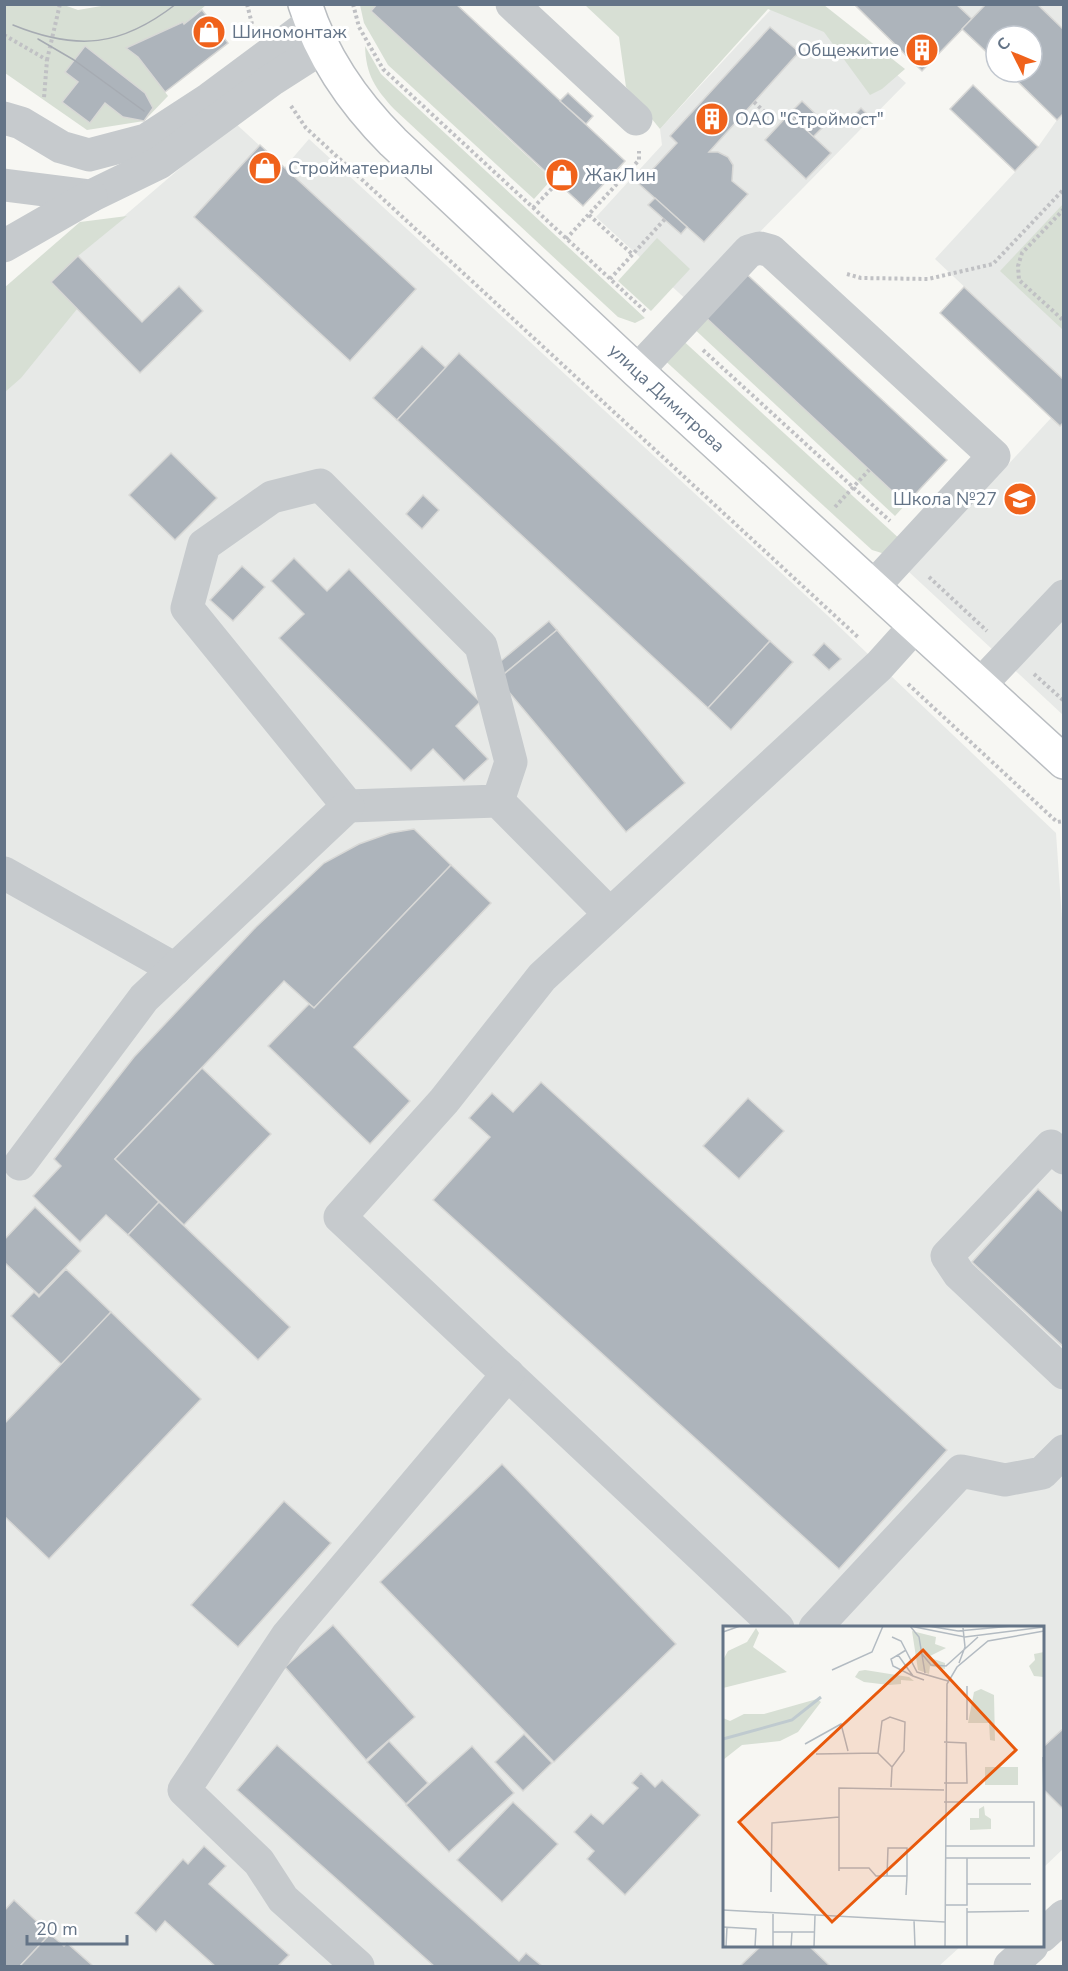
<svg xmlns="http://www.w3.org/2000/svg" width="1068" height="1971" font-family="'Nunito Sans',sans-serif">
	<rect width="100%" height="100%" fill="#f7f7f3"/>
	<g fill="#e7e9e7">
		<path d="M775,5H820L906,83L690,303L596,217L662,145L660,129Z"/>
		<path d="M854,5H1063V380L935,259L1038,147L1057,120L1008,72H1032V36H996L962,29L922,71Z"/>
		<path d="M234,122L284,168L309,139L827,615L1056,833L1064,947L1063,1849L1043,1868L1042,1628H724V1946H961L939,1966H5L4,319Z"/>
		<path d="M1051,418L1063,422V715L909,572Z"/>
	</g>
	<g fill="#d7dfd4">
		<path d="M113,4L206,5L184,24L182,22L127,48L138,57L168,96L144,121L87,130L5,73V5H64L78,10Z"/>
		<path d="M360,5H377L371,11L552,179L534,199L388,65L364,23Z"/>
		<path d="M585,5H824L905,69L882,89L870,95L824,32L768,9L660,129L626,87L619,37Z"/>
		<path d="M365,46L381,74L645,318L635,323L618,317L394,109C375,88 366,75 365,46Z"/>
		<path d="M1063,204V330L1000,271Z"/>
		<path d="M127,216L78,256L51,282L77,309L21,378L5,392L4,288L80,222Z"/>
		<path d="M657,238L690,269L651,311L618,281Z"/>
		<path d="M701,313L906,504L895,516L690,325Z"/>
		<path d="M678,336L902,541L885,554L872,550L660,356Z"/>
	</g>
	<g fill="#adb4bb" stroke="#d8d8d6" stroke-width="1.5">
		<path d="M377,4H456L625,161L583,206L371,11Z"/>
		<path d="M854,4H956L972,19L922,71Z"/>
		<path d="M986,4H1037L1064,30V113L1057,120L1008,72H1032V36H996V61L962,29Z"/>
		<path d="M202,10L228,43L165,92L138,57L126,48L183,22L184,24Z"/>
		<path d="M770,27L799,52L709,152H718L728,157L733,165L732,181L748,194L704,242L639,184L677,143L670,136Z"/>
		<path d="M85,46L145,93L153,108L144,121L123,117L105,103L90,123L62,102L78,82L65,72Z"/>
		<path d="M973,85L1038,147L1015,171L950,109Z"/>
		<path d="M568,93L593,116L586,124L560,101Z"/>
		<path d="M802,101L826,124L813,137L789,114Z"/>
		<path d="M861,108L867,114L860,122L853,116Z"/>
		<path d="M789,114L831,153L806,179L765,140Z"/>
		<path d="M260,145L416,289L350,361L194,217Z"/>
		<path d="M655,198L687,227L681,234L648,205Z"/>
		<path d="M78,256L142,322L179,286L203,311L140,373L51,282Z"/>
		<path d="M741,269L947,460L906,504L701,313Z"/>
		<path d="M964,287L1064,380V422L1060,426L940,313Z"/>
		<path d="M422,346L446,368L397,420L373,398Z"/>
		<path d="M459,353L770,641L708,708L397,420Z"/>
		<path d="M171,453L217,498L175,540L129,495Z"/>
		<path d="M423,495L439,510L422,529L406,514Z"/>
		<path d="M294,558L327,591L349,569L480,702L456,726L488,759L464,781L433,749L411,771L279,638L304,614L271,581Z"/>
		<path d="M242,566L265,587L233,621L210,600Z"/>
		<path d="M549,621L557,630L498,679L490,670Z"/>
		<path d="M557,630L685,783L626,832L498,679Z"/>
		<path d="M770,641L793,662L731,730L708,708Z"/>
		<path d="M824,643L841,659L829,670L813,655Z"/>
		<path d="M414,829L451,865L314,1008L284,981L115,1159L159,1202L128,1235L106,1215L80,1242L33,1196L61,1166L54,1159L134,1057L256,927L324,863L359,844L390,833Z"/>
		<path d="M451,865L491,903L354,1047L410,1101L370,1144L268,1046L309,1004L314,1008Z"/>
		<path d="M202,1068L271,1134L184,1225L115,1159Z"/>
		<path d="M541,1082L947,1450L839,1569L433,1200L490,1137L469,1118L492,1093L513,1112Z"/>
		<path d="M748,1098L784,1131L739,1179L703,1146Z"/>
		<path d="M1038,1189L1064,1213V1347L972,1262Z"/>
		<path d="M159,1202L290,1327L258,1360L128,1235Z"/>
		<path d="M35,1207L81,1251L39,1295L4,1262V1240Z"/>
		<path d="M66,1269L111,1312L62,1365L11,1316L34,1292L39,1297Z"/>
		<path d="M111,1312L201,1399L49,1559L4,1516V1424Z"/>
		<path d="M502,1464L676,1644L554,1762L380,1582Z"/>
		<path d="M284,1501L331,1543L238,1647L191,1605Z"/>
		<path d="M333,1625L415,1717L366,1760L285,1667Z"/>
		<path d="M1064,1728V1810L1042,1788V1748Z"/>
		<path d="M524,1734L552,1763L523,1791L495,1762Z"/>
		<path d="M389,1741L428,1783L406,1804L367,1762Z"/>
		<path d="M277,1745L519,1961L526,1953L542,1966H434L237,1790Z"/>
		<path d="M472,1746L514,1793L449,1852L406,1805Z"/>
		<path d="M641,1773L655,1787L662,1780L700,1815L625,1895L587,1859L594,1851L574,1832L591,1814L603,1824L638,1788L632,1783Z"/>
		<path d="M513,1802L558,1844L502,1902L457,1860Z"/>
		<path d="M204,1846L226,1866L209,1884L289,1955L278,1966H215L165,1921L156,1932L135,1913L183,1859L188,1864Z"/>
		<path d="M14,1900L50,1934L20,1966H4V1911Z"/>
		<path d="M50,1934L64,1946L67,1943L93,1966H20Z"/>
		<path d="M761,1946H809L830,1966H740Z"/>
	</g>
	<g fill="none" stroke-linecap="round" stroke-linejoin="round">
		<g stroke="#b9bdc1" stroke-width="36">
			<g id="major">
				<path id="s1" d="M305,4C322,57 354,103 393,142L637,371L1064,762"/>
			</g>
		</g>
		<g stroke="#c0c1c4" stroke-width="4" stroke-dasharray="3 3" stroke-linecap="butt">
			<path d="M247,4L252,24"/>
			<path d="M353,4L359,27L383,69L647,313"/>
			<path d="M4,35L47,60L44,98"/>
			<path d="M47,60L60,4"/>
			<path d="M754,102L770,117"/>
			<path d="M291,106L306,128L859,638"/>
			<path d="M533,208L557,183"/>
			<path d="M1064,209L1022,253L1018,266L1019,280L1064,321"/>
			<path d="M589,215L632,254"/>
			<path d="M566,239L639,160V151"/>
			<path d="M847,274L861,278L928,279L993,264L1064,189"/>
			<path d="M610,279L665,219"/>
			<path d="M703,350L890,521"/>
			<path d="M835,507L869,470"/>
			<path d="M929,577L987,631"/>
			<path d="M1034,674L1064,701"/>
			<path d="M908,684L1057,822L1064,821"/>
		</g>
		<g stroke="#c6cacd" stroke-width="33">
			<path d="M512,4L636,119"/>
			<path d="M4,118L21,123L61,147L89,155L146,140L209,99L311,23"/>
			<path d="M4,185L91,196L159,163L273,79L323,47"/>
			<path d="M4,246L91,196"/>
			<path d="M637,371L749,251L760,248L771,251L994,456L873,587"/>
			<path d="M980,685L1064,596"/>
			<path d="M498,801L511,762L481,646L320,485L272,497L204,545L187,608L348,806L498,801L610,914"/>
			<path d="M4,873L175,969"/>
			<path d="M1064,1158L1051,1146L947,1256L959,1274L1064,1373"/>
			<path d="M20,1164L144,998L348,806"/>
			<path d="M778,1628L340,1217L444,1101L542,977L879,666L915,626"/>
			<path d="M815,1628L961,1471L1005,1480L1042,1473L1064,1451"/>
			<path d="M1042,1936L1064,1916"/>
			<path d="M358,1966L283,1899L259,1862L184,1790L287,1636L508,1374"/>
			<path d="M1010,1966L1032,1946"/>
		</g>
		<use href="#major" stroke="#fff" stroke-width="33"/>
		<g stroke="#a6abb2" stroke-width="1.5">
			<path d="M13,25C77,51 121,47 176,4"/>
			<path d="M38,39L74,60L144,111"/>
		</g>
	</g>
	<defs>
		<g id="shop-disc" transform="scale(1.725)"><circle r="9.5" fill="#f0621b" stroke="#fff"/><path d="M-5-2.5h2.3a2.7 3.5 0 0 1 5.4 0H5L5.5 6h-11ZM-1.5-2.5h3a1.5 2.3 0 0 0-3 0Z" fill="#fff"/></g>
		<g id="building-disc" transform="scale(1.725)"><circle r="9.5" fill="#f0621b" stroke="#fff"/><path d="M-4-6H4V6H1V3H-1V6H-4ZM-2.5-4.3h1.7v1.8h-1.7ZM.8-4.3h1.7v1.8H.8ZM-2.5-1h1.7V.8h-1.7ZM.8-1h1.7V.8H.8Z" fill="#fff"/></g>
		<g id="school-disc" transform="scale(1.725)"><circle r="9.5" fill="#f0621b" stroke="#fff"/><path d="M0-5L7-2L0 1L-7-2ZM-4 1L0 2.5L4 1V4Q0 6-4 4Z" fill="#fff"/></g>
	</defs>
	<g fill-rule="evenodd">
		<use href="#shop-disc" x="209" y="32"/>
		<use href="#building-disc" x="922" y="50"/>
		<use href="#building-disc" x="712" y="119"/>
		<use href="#shop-disc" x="265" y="168"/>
		<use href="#shop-disc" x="562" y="175"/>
		<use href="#school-disc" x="1020" y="499"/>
	</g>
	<g text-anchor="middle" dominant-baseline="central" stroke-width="6" stroke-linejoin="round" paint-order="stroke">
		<g font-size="18" fill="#647487" stroke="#fff" text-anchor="start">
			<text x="232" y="32">Шиномонтаж</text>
			<text x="899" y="50" text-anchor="end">Общежитие</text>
			<text x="735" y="119">ОАО "Строймост"</text>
			<text x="288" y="168">Стройматериалы</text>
			<text x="585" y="175">ЖакЛин</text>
			<text x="997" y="499" text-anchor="end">Школа №27</text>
		</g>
		<g font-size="18" fill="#647487" stroke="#fff">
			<text stroke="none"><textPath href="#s1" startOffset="540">улица Димитрова</textPath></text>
		</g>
	</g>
	<g transform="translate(723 1626)">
		<rect width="321" height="321" fill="#f7f7f3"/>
		<path d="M33,2L36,7L30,21L64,46L0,62V34L5,25L24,16ZM189,5L213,11L212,18L223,22L205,31L222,37V43L207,40L206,48L195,44ZM321,26V51L311,50L306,40L312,34L311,28ZM142,44L186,51L191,55L178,54V58L166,59L141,56L132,51L136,45ZM258,63L271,69L272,115L267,114L266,97H245L251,66ZM94,73L98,76L75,106L57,115L19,119L0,134V92L7,95L21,88H41ZM262,141H295V159H262ZM261,180L262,189L268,193V203L247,204V192H256V183Z" fill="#d7dfd4"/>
		<path fill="none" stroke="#bfcacf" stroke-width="3" d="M0,113L69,94L98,71"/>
		<path fill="none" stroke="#b3bbc2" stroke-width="1.5" d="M187,0L242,11L321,1M187,0L196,11L202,47M205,0L235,5L289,0M0,6L17,0M169,11L178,15L194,46L225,55M183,24L175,29L190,50L201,54M199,28L208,39L223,40L255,11M175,29L168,33L170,40L190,50M236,37L242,21L240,2M109,44L149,26L160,0M244,60V94M82,118L118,98L125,125M93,128L155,127M320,131L321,171M221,157H244L243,117L221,116M168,161L169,141L155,127L159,95L167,91L182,96L181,125L169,141M221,176H311V220H222M222,232H307M244,232V258M116,242H146L153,250H184L183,269M116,245V162L221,164M164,250L165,222H184V250M48,266L49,197L116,191M222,279H244V258H308M244,282V321M0,284L222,296M244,286L306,285M191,294L192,321M0,301L33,303L32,321M50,306H69L68,321M69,306H91M3,321L4,301M50,321V288M91,321L92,289M222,321L224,58L234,41L265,15L321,5"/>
		<path fill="#e8590c" fill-opacity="0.15" stroke="#e8590c" stroke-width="3" d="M200,24L293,124L109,296L16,196Z"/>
		<rect width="321" height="321" fill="none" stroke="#647487" stroke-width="3"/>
	</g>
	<rect width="1068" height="1971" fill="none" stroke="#647487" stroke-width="12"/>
	<g transform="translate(1014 54) rotate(313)"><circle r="28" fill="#ffffff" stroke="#c1c7cf" stroke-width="1.5"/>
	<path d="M0-4.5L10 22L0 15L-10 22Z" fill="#f0621b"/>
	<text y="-9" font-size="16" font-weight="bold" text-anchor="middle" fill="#647487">С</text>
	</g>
	<path d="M27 1935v9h100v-9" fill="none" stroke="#647487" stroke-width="3"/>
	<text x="36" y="1935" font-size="18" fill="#647487" stroke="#ffffff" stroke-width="4.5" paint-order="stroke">20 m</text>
</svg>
